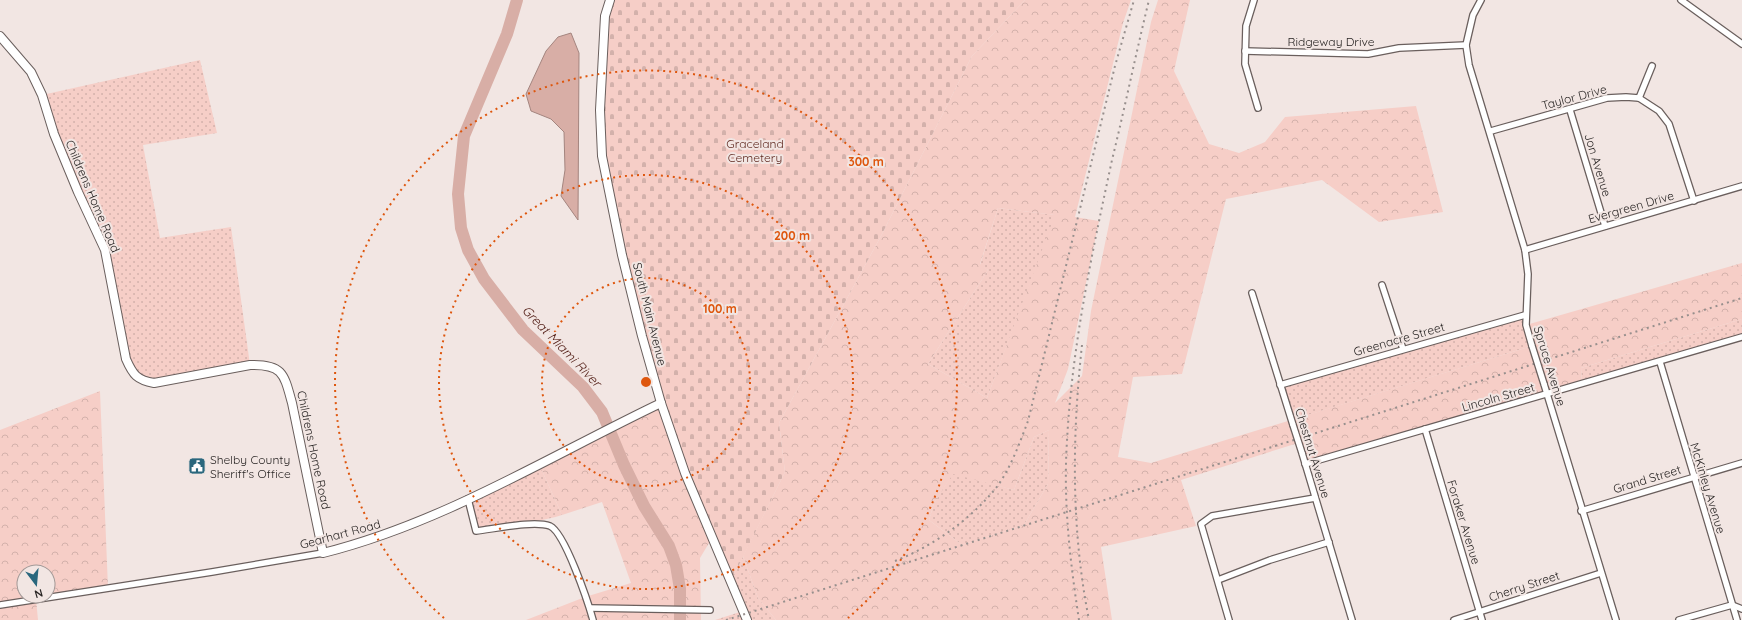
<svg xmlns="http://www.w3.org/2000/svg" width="1742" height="620" font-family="Quicksand,sans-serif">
	<defs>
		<pattern id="grass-dots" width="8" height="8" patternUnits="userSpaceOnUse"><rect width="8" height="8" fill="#f6cec7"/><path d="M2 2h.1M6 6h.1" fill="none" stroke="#d3b1ab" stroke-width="1.8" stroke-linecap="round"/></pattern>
		<pattern id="forest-crowns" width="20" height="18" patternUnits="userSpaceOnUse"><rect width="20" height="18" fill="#f6cec7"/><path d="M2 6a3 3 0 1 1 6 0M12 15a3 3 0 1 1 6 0" fill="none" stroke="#d3b1ab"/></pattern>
		<pattern id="cemetery-stones" width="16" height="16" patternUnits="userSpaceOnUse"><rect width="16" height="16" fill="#f6cec7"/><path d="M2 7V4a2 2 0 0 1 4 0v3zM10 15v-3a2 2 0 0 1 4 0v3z" fill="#d3b1ab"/></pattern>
	</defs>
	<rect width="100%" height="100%" fill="#f2e6e3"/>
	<g fill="url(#grass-dots)">
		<path d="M200,60L217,133L143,145L160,238L231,227L250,365L154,383L131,370L105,250L78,192L42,95Z"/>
		<path d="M998,208L1056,215L987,398L928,364L988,270L980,265Z"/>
		<path d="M1525,315L1532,346L1292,420L1280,385Z"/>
		<path d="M1742,319V337L1582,384L1581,368Z"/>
		<path d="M1049,430L1048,484L1024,525L962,545L929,520L934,503L953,473L1014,490L1034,437Z"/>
		<path d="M539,464L562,515C537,523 509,524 484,528L477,527L468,499Z"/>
		<path d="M743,556L758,598L776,620H715L743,611L731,581Z"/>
	</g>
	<g fill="url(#forest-crowns)" fill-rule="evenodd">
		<path d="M1025,0H1131L1123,23L1075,217L1099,221L1068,369L1055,403L1082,376L1091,311L1151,22L1158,0H1190L1174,71L1209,144L1239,153L1265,142L1285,117L1416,106L1443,212L1379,222L1322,180L1226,199L1182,374L1133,377L1118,457L1151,463L1532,346L1526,325L1742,263V319L1581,368L1582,384L1305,464L1298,443L1181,480L1196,526L1101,547L1112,620H776L758,598L743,556L785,472L779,423L881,236L972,56ZM998,208L1055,215L987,398L928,364L988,270L980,264ZM1049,430L1048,484L1024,525L962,545L929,520L934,503L953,474L1014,490L1034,437Z"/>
		<path d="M100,391L108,588L36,599L38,620H0V430ZM24,572H48V596H24Z"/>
		<path d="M661,403L712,538L700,558L701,620H526L585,597L631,583L602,502L562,515L539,464Z"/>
	</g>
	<path fill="url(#cemetery-stones)" d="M610,0H1025L972,56L881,236L779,423L785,472L731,581L661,403L602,156L600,110Z"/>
	<path fill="#d8aea6" stroke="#a4857f" d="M571,33L579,53L578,220L561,196L565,170L564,132L551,119L531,111L526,94L546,51L558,37Z"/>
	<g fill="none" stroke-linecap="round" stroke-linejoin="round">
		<path stroke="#d8aea6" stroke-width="12" d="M517,0L507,34L464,136L458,194L461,228L468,250L484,279L523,330L583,387L602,412L624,465L644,506L669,546L676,565L680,589V620"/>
		<g stroke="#6a5f5d" stroke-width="8">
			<g id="street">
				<path d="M1254,0L1246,26L1245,64L1258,108"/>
				<path d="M1481,0L1473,15L1466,45L1469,65L1525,250L1528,274L1526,325L1532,346"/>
				<path d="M1681,0L1742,44"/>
				<path d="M1245,51L1368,54L1399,48L1466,45"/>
				<path d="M1639,98L1652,66"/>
				<path d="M1570,110L1605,226"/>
				<path d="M1491,131L1607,98L1626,97L1639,98L1659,111L1669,124L1694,201"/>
				<path d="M1525,250L1742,186"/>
				<path d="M1382,285L1403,349"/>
				<path d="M1252,293L1293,425"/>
				<path d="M1660,362L1737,620"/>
				<path d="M1544,384L1616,620"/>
				<path d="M1280,385L1525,315"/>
				<path d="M1425,429L1482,620"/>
				<path d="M1302,453L1352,620"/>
				<path d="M1305,464L1742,337"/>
				<path d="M468,499L476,531C494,529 534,520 550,526C565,533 588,602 593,620"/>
				<path d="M1581,511L1742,463"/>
				<path d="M1218,580L1270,560L1329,542"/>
				<path d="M0,605L212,572L323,553"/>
				<path d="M590,608L710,610"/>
				<path d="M1229,620L1201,524L1212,516L1315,498"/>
				<path d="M1454,620L1601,573"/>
				<path d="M1679,620L1732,605L1742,609"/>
			</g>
		</g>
		<g stroke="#6a5f5d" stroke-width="10">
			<g id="secondary">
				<path d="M610,0L605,16L600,110L602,156L622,255L642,336L661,403L685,473L747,620"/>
				<path d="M0,36L31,72L42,95L54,134L78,192L105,250L126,359C133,375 137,380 154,383L250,365C283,364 284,374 292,403L323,553C443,523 550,456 661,403"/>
			</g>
		</g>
		<use href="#street" stroke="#fff" stroke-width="5.5"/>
		<use href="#secondary" stroke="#fff" stroke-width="8"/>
		<g stroke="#978f8d" stroke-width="2" stroke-dasharray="2 4" stroke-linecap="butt">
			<path d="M1082,345C1072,437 1071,529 1089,620"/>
			<path d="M895,561C933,546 970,520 996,488C1010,470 1020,442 1028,421L1115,66L1134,0"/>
			<path d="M726,620L1742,298"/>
			<path d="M1079,620C1070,561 1063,501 1067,441C1072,346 1092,253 1112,160C1125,107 1136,53 1149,0"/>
		</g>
		<g stroke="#6a5f5d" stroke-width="8" stroke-linecap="butt">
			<g id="street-bridge">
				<path d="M1532,346L1544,384"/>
				<path d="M1293,425L1302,453"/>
			</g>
		</g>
		<use href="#street-bridge" stroke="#fff" stroke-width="5.5"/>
	</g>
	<g fill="none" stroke="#de560d" stroke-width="2" stroke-dasharray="2 4">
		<circle cx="646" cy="382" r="104"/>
		<circle cx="646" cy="382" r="207"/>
		<path d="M444 618A311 311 0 1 1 848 618"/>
	</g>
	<defs>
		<g id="civic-square" transform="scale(0.9)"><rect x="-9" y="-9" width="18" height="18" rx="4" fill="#2a677d" stroke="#f2e6e3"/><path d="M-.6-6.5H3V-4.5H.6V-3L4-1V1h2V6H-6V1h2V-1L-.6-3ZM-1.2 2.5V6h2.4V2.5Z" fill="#fff"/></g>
	</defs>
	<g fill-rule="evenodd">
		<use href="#civic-square" x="197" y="466"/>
	</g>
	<g text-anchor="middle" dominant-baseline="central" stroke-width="4" stroke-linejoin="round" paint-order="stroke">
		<g font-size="12" fill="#292524" stroke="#f2e6e3">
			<text x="1331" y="41">Ridgeway Drive</text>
			<text transform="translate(1574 97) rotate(-15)">Taylor Drive</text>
			<text transform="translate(1598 165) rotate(73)">Jon Avenue</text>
			<text transform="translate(93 196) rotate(67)">Childrens Home Road</text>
			<text transform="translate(1631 207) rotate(-16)">Evergreen Drive</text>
			<text transform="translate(650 314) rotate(76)">South Main Avenue</text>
			<text transform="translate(1399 339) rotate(-16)">Greenacre Street</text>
			<text transform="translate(1550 366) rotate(73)">Spruce Avenue</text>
			<text transform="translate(1498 397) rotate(-16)">Lincoln Street</text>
			<text transform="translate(314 450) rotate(78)">Childrens Home Road</text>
			<text transform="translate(1313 453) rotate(73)">Chestnut Avenue</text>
			<text transform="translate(1647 479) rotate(-17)">Grand Street</text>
			<text transform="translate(1708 488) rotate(73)">McKinley Avenue</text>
			<text transform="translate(1464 522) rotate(73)">Foraker Avenue</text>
			<text transform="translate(340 534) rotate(-15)">Gearhart Road</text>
			<text transform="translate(1524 586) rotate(-18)">Cherry Street</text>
		</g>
		<g font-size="12" fill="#602a21" stroke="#f2e6e3">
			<text x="755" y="143">Graceland<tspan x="755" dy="14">Cemetery</tspan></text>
		</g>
		<g font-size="12" fill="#292524" stroke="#f2e6e3" text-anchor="start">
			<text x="210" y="459">Shelby County<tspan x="210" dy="14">Sheriff's Office</tspan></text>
		</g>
		<g font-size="13" font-style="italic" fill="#531f17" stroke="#f2e6e3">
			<text transform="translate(562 346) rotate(46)">Great Miami River</text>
		</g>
	</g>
	<circle cx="646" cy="382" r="6" fill="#de560d" stroke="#f2e6e3" stroke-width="2"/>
	<g font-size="12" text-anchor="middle" font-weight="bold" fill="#de560d" stroke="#f2e6e3" stroke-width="4" stroke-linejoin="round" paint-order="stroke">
		<text x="866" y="166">300 m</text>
		<text x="792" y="240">200 m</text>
		<text x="720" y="313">100 m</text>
	</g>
	<g transform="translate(36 584) rotate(164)"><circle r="19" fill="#f2e6e3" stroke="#a29997"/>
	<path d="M0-3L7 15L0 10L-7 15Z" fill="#2a677d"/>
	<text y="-6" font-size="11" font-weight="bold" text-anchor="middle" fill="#292524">N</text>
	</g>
</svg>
